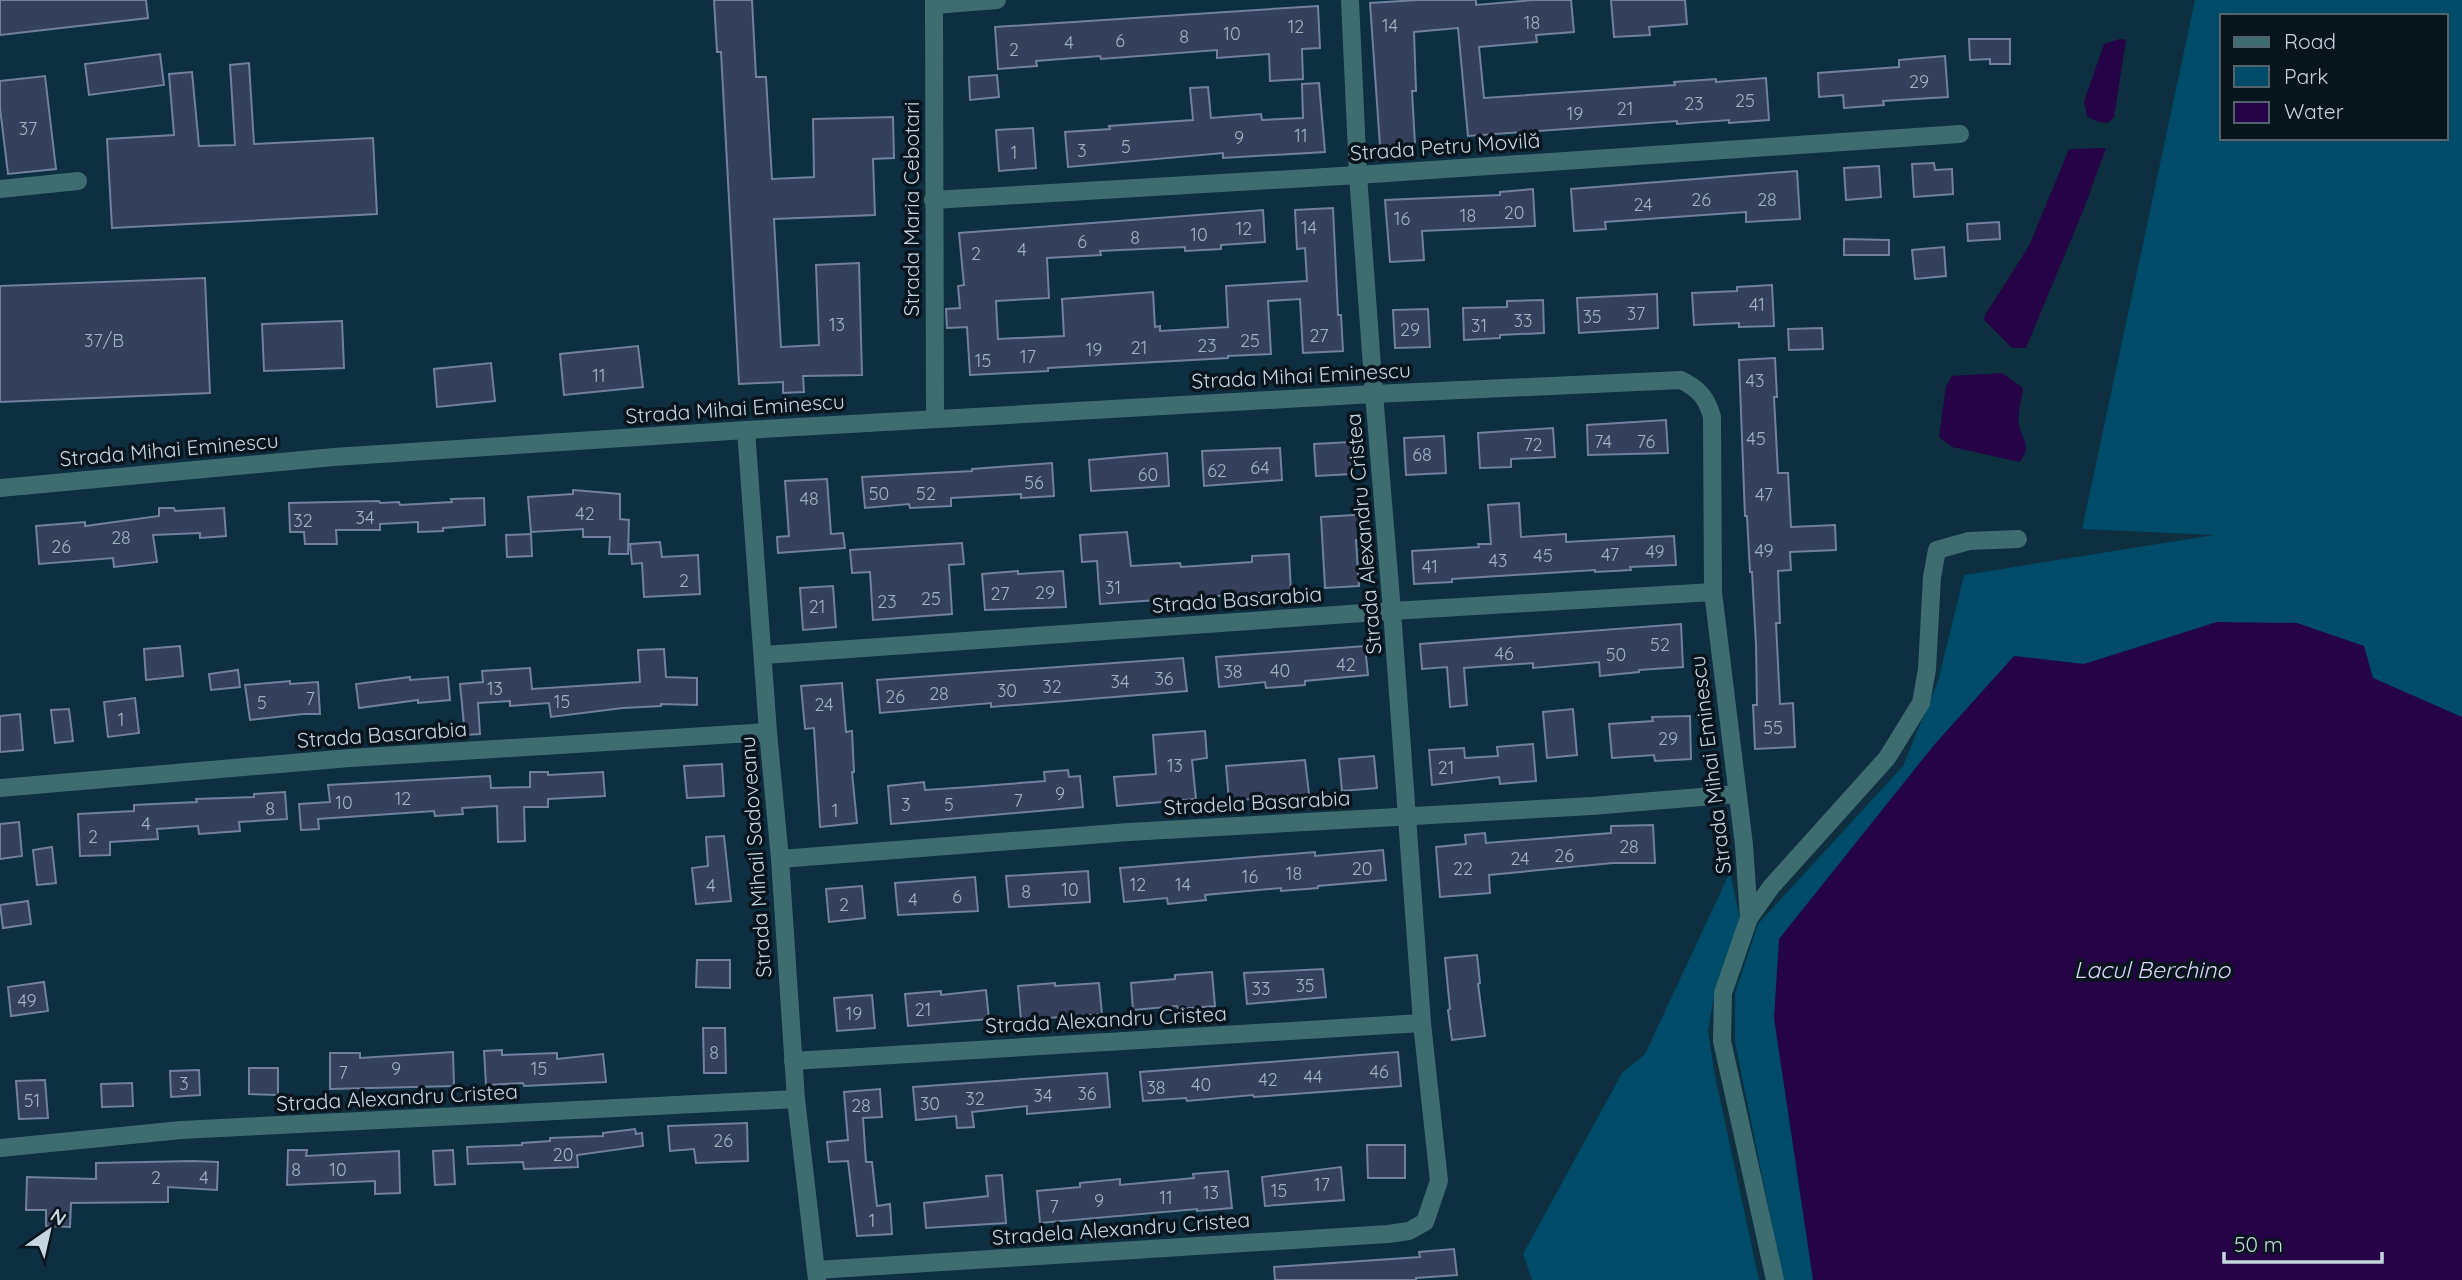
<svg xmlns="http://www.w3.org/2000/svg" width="2462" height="1280" font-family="Quicksand,sans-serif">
	<rect width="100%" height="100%" fill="#0d2f3f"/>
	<g fill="#004b69" fill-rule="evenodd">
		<path d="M2195,0H2462V1280H1783L1735,1042V993L1758,924L1903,766L1938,681L1964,575L2214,535L2082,529ZM2222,16H2446V138H2222Z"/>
		<path d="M1730,872L1740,920L1715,989L1708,1031L1714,1071L1759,1280H1532L1523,1254L1622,1073L1645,1054Z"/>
	</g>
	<g fill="#240347">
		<path d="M2120,39L2126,40L2114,117L2108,123L2098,122L2087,116L2084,102L2104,44Z"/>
		<path d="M2106,148L2083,211L2026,348H2012L1984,320L1985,315L2029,246L2069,149Z"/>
		<path d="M2002,373L2023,388C2022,399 2017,413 2019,424C2021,440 2033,444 2020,462L1952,447L1939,437L1946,386L1952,376Z"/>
		<path d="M2217,622L2297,623L2364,646L2373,678L2462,717V1280H1813L1774,1018L1779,939L1934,745L2014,656L2084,664Z"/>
	</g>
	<g fill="#35415b" stroke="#72809d" stroke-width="2">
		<path d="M0,0H146L148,18L0,35Z"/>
		<path d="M714,0H752L756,77H766L772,179L814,177L813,119L893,117L894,158L873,159L875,215L774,219L781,347L819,345L816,265L859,263L862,375L803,376L804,392L783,393V382L739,384L721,52H717Z"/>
		<path d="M1418,0H1476V5L1534,0H1571L1574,32L1536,35L1537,42L1479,47L1484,98L1675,85L1674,82L1716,79V82L1766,78L1769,120L1729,123V120L1677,124V121L1468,136L1458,28L1414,32L1416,91H1412L1415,144L1380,146L1370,3Z"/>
		<path d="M1611,0H1685L1687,24L1649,27L1650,35L1614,37Z"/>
		<path d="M1318,6L1320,48L1302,49L1303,79L1270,81L1269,54L1217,58V50L1101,59L1100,56L1036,61L1037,66L998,69L995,27Z"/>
		<path d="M1969,39H2010V64H1990V59L1970,60Z"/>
		<path d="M160,54L164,85L89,95L85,64Z"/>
		<path d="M1945,56L1948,97L1883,101L1884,105L1844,108L1843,95L1819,97L1818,73L1899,67V60Z"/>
		<path d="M249,63L254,144L373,138L377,214L112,228L107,139L174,135L169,74L192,72L199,146L235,145L230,65Z"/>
		<path d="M997,75L999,97L970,100L969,77Z"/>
		<path d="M45,76L56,169L8,174L0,108V81Z"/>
		<path d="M1319,83L1325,152L1223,158V153L1068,167L1065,132L1110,129L1109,126L1193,120L1190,88L1208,87L1211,118L1261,114L1262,120L1303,118L1302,84Z"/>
		<path d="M1033,128L1036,168L999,171L996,130Z"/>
		<path d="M1934,163L1935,170L1952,169L1953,194L1914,197L1912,164Z"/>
		<path d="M1879,166L1881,197L1846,200L1844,168Z"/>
		<path d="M1797,171L1800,219L1746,222V212L1605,222L1606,229L1574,231L1571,189Z"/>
		<path d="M1533,189L1535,226L1422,231L1424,260L1390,262L1385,200L1500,195V192Z"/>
		<path d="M1333,208L1338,315H1341L1343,351L1303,353L1300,299L1268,301L1271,354L1228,356V358L1048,368V371L970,375L967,327L947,328L946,309L960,308L958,286L964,285L959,233L1263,210L1265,242L1221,245V249L1185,251V247L1100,251L1101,255L1047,258L1049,298L996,301L998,339L1064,336L1062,299L1153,292L1155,327L1160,326V331L1228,327L1226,286L1307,281L1305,248L1297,249L1295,210Z"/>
		<path d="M1999,222L2000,239L1968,241L1967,224Z"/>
		<path d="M1844,239L1889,240V255H1844Z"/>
		<path d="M1944,247L1946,276L1915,279L1912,250Z"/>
		<path d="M205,278L210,393L0,402V286Z"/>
		<path d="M1772,285L1774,326L1739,327V323L1694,325L1692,293L1737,291V287Z"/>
		<path d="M1657,294L1658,328L1579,333L1577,298Z"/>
		<path d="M1543,300L1544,333L1500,335V338L1464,340L1463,308L1507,307V301Z"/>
		<path d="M1428,309L1430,347L1395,348L1393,310Z"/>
		<path d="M342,321L344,368L264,371L262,324Z"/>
		<path d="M1822,328L1823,349L1789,350L1788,329Z"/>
		<path d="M638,346L643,387L564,395L560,354Z"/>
		<path d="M1775,358L1777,397H1774L1778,473H1788L1791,527L1835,525L1836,550L1790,552L1791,570L1778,571L1780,623H1776L1780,704L1793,703L1795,747L1755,749L1753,705H1757L1756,645L1752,572H1750L1747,516H1745L1739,360Z"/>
		<path d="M491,363L495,401L437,407L434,369Z"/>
		<path d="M1666,420L1668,453L1588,455L1587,425Z"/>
		<path d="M1553,428L1555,457L1511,459V467L1480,468L1478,433Z"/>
		<path d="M1444,436L1446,473L1406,475L1404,438Z"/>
		<path d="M1350,442L1352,474L1316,476L1314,444Z"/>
		<path d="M1280,448L1282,480L1204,486L1202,451Z"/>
		<path d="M1167,453L1169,486L1091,491L1089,460Z"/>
		<path d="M1052,463L1054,496L1021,498V494L951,498V506L910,508L909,504L865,508L862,477L972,471V469Z"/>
		<path d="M827,479L831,534L843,533L845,548L778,553L777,537L789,536L785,481Z"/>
		<path d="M573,490L620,494V519L629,520L628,554H609L610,537H583V529L531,532L528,497L573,494Z"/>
		<path d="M484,498L485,525L443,528V531L418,532V522L380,524V530H336L337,544H305L304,532H290L289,503L379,501L380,503L399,502L400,505L452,502L451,499Z"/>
		<path d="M1519,503L1521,537L1566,534V542L1674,536L1676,565L1630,567L1631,570L1595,572V570L1452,579V582L1414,584L1412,551L1479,547L1478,544H1491L1488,505Z"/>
		<path d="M159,508H174L175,511L224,508L226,536L200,538V533L153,535L157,562L114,567L113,558L39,564L36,526L85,522V526L159,516Z"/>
		<path d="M1370,514L1372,539L1356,540L1359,586L1325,588L1321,517Z"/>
		<path d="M1127,532L1131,566L1180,563L1181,567L1252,562V556L1289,554L1291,591L1100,604L1097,561L1082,562L1080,535Z"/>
		<path d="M531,534L532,556L507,557L506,535Z"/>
		<path d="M660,542L662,557L698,555L700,594L644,597L642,563L632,564L630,544Z"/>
		<path d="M962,543L964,564L949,565L952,614L873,620L870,572L852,573L850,550Z"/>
		<path d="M1018,571V574L1063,571L1066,607L985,610L982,574Z"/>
		<path d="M833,586L836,627L803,630L800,588Z"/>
		<path d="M1681,624L1683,667L1639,670V672L1600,676L1599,662L1533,668V663L1464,668L1467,705L1450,707L1447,667L1422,669L1420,644Z"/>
		<path d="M180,646L183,676L146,680L144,649Z"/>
		<path d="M1365,646L1368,675L1305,681V685L1266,688L1265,682L1219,687L1216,657Z"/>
		<path d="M664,649L666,677L697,678V705L661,704V706L623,708L551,717L549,703L510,706V701L478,703L480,734L465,735L460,684L483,682L482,671L530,668L532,689L640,682L638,650Z"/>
		<path d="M1183,658L1187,691L991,707V703L880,713L877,680Z"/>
		<path d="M238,670L240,687L211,690L209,674Z"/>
		<path d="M410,677V680L448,677L450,700L418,703V700L359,708L356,684Z"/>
		<path d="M290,681V684L318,682L320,714H303L250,720L245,685Z"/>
		<path d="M842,683L846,732L852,731L854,772H852L857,823L820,827L814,728L805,729L801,686Z"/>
		<path d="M135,698L139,733L108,737L104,702Z"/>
		<path d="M69,709L73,741L55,743L51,710Z"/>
		<path d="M1573,709L1577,755L1547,758L1543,712Z"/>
		<path d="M20,714L23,750L0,752V716Z"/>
		<path d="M1690,716L1691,759L1655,761L1654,755L1612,758L1609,724L1653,721L1652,717Z"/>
		<path d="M1205,731L1207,758L1192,760L1196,799L1117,806L1114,777L1156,774L1153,735Z"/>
		<path d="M1533,744L1536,781L1500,784L1499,777L1432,785L1429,750L1464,748L1465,758L1498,756L1497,747Z"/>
		<path d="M1374,756L1377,788L1342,791L1339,759Z"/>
		<path d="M1305,760L1309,794L1229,801L1226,766Z"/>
		<path d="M722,764L724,796L687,798L684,766Z"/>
		<path d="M1068,770L1069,777L1080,776L1083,807L891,824L888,786L924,782L925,790L970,787L1045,781L1044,772Z"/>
		<path d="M530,772H548V775L603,772L605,796L548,799V807H524L525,841L498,842L497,806L462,808L463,814L435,816L434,811L318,819L319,829L301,830L299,804L330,802L328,785L490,776L491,788L530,787Z"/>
		<path d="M285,792L287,819L239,822L240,831L199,834L198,826L157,829L158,839L110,842V855L80,856L78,814L134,811V805L197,802L196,799L254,797V794Z"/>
		<path d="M19,822L22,856L0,859V824Z"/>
		<path d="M1653,825L1655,863H1613L1489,875L1490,893L1440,897L1436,847L1466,844L1465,835L1485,833L1486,843L1611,833V826Z"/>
		<path d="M724,836L731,901L696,904L692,868L708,866L706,837Z"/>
		<path d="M52,847L56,883L37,885L33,850Z"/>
		<path d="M1383,850L1386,880L1318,886V888L1281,891V888L1205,895L1206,900L1168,904L1167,898L1124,902L1120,868L1315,852V856Z"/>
		<path d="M1088,871L1090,902L1009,907L1006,876Z"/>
		<path d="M975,877L978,911L898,915L895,883Z"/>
		<path d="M862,886L865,918L829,922L826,889Z"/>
		<path d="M28,901L31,924L3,928L0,905Z"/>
		<path d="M1477,955L1480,983L1478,984L1485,1036L1452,1040L1448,1010L1450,1009L1445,958Z"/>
		<path d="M697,960H730V988L696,987Z"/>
		<path d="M1323,969L1326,997L1247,1004L1244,973Z"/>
		<path d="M1212,972L1215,1006L1178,1009L1177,1006L1133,1010L1131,983L1175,979V975Z"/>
		<path d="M44,982L48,1011L11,1016L8,987Z"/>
		<path d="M1055,983V986L1099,983L1102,1014L1021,1020L1018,986Z"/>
		<path d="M986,990L989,1019L908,1026L905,994L941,991V995Z"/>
		<path d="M872,995L875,1028L837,1031L834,998Z"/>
		<path d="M703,1028H725L726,1073H704Z"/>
		<path d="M502,1050V1055L557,1053V1059L603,1054L606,1082L524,1086L523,1083L486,1085L484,1051Z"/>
		<path d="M453,1052L454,1086L330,1089V1053H360V1058Z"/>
		<path d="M1398,1052L1401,1086L1254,1097L1253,1095L1187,1101L1186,1098L1143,1101L1140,1072Z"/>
		<path d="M249,1068H278V1095L249,1094Z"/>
		<path d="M199,1070L200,1095L171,1097L170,1071Z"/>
		<path d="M1107,1073L1110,1107L1027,1114V1106L972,1112L974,1127L957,1128L956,1116L916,1120L913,1087Z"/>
		<path d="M45,1080L48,1118L19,1119L16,1081Z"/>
		<path d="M132,1083L133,1106L102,1107L101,1084Z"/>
		<path d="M880,1089L882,1117L863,1118L866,1162H872L877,1206L890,1204L892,1234L857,1236L848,1161L829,1162L827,1142L848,1140L844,1092Z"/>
		<path d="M747,1123L748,1161L696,1163L694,1149L670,1151L668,1126Z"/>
		<path d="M635,1129L636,1134L642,1133L643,1146L577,1155L578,1167L524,1169L523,1162L468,1164L467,1147L522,1145V1143L550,1141V1138L603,1136V1133Z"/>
		<path d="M1367,1145H1405V1178H1368Z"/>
		<path d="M288,1150H307L306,1156L399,1151L400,1193L375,1194V1181L287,1185Z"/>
		<path d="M453,1150L455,1184L435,1185L433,1151Z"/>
		<path d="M193,1161L218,1162L217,1190L168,1187V1202L71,1203L70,1227L46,1226V1210H26L27,1177L96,1179V1163Z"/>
		<path d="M1341,1167L1344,1200L1265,1206L1262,1177Z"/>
		<path d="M1228,1171L1232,1208L1197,1211V1209L1040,1223L1037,1191L1080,1187V1183L1120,1179V1185L1194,1178L1193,1174Z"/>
		<path d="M1002,1175L1006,1223L926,1228L924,1203L988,1196L986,1176Z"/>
		<path d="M1454,1249L1457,1275L1416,1278V1280H1275L1274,1267L1420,1257L1419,1252Z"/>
	</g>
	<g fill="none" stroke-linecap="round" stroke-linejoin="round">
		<g stroke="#3e6d6f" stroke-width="18">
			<path d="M934,0L935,419"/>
			<path d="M934,5L997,0"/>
			<path d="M0,189L78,181"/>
			<path d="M933,200L1358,175L1960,134"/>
			<path d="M746,430L768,732L780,859L796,1099L817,1280"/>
			<path d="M0,488L334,457L746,430L1374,394L1681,380C1699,389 1707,398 1712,417L1713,592L1744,845L1749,918L1723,993L1722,1041L1775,1280"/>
			<path d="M764,655L1392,611L1713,592"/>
			<path d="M0,788L350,758L768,732"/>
			<path d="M780,859L1129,832L1592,806L1737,794"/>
			<path d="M1749,918L1771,887L1887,758L1921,703L1927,669L1932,577L1937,550L1969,541L2018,539"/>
			<path d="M793,1061L1422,1023"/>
			<path d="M0,1148L181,1130L796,1099"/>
			<path d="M816,1270L1388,1234L1409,1231L1425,1222L1439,1181L1422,1023L1392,611L1374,394L1358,175L1350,0"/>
		</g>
	</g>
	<g text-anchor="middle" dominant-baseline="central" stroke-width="7" stroke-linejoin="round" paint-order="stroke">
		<g font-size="18" fill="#a0b2c0">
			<text x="1532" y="22">18</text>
			<text x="1390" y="25">14</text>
			<text x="1296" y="26">12</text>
			<text x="1232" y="33">10</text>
			<text x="1184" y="36">8</text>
			<text x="1120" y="40">6</text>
			<text x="1069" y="42">4</text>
			<text x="1014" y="49">2</text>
			<text x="1919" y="81">29</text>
			<text x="1745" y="100">25</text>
			<text x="1694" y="103">23</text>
			<text x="1625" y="108">21</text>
			<text x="1575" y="113">19</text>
			<text x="28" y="128">37</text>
			<text x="1301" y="135">11</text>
			<text x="1239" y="137">9</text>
			<text x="1126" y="146">5</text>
			<text x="1082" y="150">3</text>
			<text x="1014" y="152">1</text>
			<text x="1701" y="199">26</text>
			<text x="1767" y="199">28</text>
			<text x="1643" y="204">24</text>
			<text x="1514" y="212">20</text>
			<text x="1468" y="215">18</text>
			<text x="1402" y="218">16</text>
			<text x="1309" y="227">14</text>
			<text x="1244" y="228">12</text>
			<text x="1199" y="234">10</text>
			<text x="1135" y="237">8</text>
			<text x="1082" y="241">6</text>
			<text x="1022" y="249">4</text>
			<text x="976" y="253">2</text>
			<text x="1757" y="304">41</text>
			<text x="1636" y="313">37</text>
			<text x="1592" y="316">35</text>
			<text x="1523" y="320">33</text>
			<text x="837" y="324">13</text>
			<text x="1479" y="325">31</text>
			<text x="1410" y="329">29</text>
			<text x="1319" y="335">27</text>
			<text x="104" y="340">37/B</text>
			<text x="1250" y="340">25</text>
			<text x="1207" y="345">23</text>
			<text x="1139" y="347">21</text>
			<text x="1094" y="349">19</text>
			<text x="1028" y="356">17</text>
			<text x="983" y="360">15</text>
			<text x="599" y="375">11</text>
			<text x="1755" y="380">43</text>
			<text x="1756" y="438">45</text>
			<text x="1603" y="441">74</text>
			<text x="1646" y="441">76</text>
			<text x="1533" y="444">72</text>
			<text x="1422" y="454">68</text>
			<text x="1260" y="467">64</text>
			<text x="1217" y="470">62</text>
			<text x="1148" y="474">60</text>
			<text x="1034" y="482">56</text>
			<text x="879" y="493">50</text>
			<text x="926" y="493">52</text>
			<text x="1764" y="494">47</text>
			<text x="809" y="498">48</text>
			<text x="585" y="513">42</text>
			<text x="365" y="517">34</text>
			<text x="303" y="520">32</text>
			<text x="121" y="537">28</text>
			<text x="61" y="546">26</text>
			<text x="1764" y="550">49</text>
			<text x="1655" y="551">49</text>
			<text x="1610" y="554">47</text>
			<text x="1543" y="555">45</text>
			<text x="1498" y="560">43</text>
			<text x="1430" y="566">41</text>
			<text x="684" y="580">2</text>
			<text x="1113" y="587">31</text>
			<text x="1045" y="592">29</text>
			<text x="1000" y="593">27</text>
			<text x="931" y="598">25</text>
			<text x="887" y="601">23</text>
			<text x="817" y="606">21</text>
			<text x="1660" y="644">52</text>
			<text x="1504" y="653">46</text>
			<text x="1616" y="654">50</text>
			<text x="1346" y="664">42</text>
			<text x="1280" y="670">40</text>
			<text x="1233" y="671">38</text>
			<text x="1164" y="678">36</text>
			<text x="1120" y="681">34</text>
			<text x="1052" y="686">32</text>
			<text x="495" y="688">13</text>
			<text x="1007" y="690">30</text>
			<text x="939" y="693">28</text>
			<text x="895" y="696">26</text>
			<text x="310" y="698">7</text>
			<text x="562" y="701">15</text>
			<text x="262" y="702">5</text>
			<text x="824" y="704">24</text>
			<text x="121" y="719">1</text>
			<text x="1773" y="727">55</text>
			<text x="1668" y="738">29</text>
			<text x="1175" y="765">13</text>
			<text x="1446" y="767">21</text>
			<text x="1060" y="793">9</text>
			<text x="403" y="798">12</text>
			<text x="1018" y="800">7</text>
			<text x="344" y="802">10</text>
			<text x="906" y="804">3</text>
			<text x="949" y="804">5</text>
			<text x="270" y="808">8</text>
			<text x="835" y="810">1</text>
			<text x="146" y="823">4</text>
			<text x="93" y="836">2</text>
			<text x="1629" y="846">28</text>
			<text x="1564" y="855">26</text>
			<text x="1520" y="858">24</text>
			<text x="1362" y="868">20</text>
			<text x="1463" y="868">22</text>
			<text x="1294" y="873">18</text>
			<text x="1250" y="876">16</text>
			<text x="1138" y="884">12</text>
			<text x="1183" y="884">14</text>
			<text x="711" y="885">4</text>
			<text x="1070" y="889">10</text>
			<text x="1026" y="891">8</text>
			<text x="957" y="896">6</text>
			<text x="913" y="899">4</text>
			<text x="844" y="904">2</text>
			<text x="1305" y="985">35</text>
			<text x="1261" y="988">33</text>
			<text x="27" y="1000">49</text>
			<text x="923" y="1009">21</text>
			<text x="854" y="1013">19</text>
			<text x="714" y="1052">8</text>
			<text x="396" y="1068">9</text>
			<text x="539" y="1068">15</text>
			<text x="1379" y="1071">46</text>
			<text x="343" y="1072">7</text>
			<text x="1313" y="1076">44</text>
			<text x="1268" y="1079">42</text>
			<text x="184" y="1083">3</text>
			<text x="1201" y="1084">40</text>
			<text x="1156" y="1087">38</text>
			<text x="1087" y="1093">36</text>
			<text x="1043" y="1095">34</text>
			<text x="975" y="1098">32</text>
			<text x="32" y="1100">51</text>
			<text x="930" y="1103">30</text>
			<text x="861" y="1105">28</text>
			<text x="723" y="1140">26</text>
			<text x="563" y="1154">20</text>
			<text x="296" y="1169">8</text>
			<text x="338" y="1169">10</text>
			<text x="156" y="1177">2</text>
			<text x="204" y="1177">4</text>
			<text x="1322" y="1184">17</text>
			<text x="1279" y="1190">15</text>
			<text x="1211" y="1192">13</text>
			<text x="1166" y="1197">11</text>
			<text x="1099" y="1200">9</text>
			<text x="1054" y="1206">7</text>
			<text x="872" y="1220">1</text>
		</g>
		<g font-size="21" fill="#c4d7e1" stroke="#08151c">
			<text transform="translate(1445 146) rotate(-4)">Strada Petru Movilă</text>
			<text transform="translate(911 209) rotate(-90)">Strada Maria Cebotari</text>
			<text transform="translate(1301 375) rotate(-3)">Strada Mihai Eminescu</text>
			<text transform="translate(735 408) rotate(-4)">Strada Mihai Eminescu</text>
			<text transform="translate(169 449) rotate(-5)">Strada Mihai Eminescu</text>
			<text transform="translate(1363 534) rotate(-95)">Strada Alexandru Cristea</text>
			<text transform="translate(1237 599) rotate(-4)">Strada Basarabia</text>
			<text transform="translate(382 734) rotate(-4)">Strada Basarabia</text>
			<text transform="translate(1710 765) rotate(-97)">Strada Mihai Eminescu</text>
			<text transform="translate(1257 802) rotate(-3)">Stradela Basarabia</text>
			<text transform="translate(755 857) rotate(-94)">Strada Mihail Sadoveanu</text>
			<text transform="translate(1106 1019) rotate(-3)">Strada Alexandru Cristea</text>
			<text transform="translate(397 1097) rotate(-3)">Strada Alexandru Cristea</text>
			<text transform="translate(1121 1228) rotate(-4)">Stradela Alexandru Cristea</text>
		</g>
		<g font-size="23" font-style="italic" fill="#ddd1fb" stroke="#08151c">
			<text x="2152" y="969">Lacul Berchino</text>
		</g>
	</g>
	<rect x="2220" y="14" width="228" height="126" fill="#08151c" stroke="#53636b" stroke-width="2"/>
	<rect x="2234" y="37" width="35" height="10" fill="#3e6d6f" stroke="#53636b" stroke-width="2"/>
	<text x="2284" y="49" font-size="21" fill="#c4d7e1">Road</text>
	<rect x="2234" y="66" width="35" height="21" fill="#004b69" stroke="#53636b" stroke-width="2"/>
	<text x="2284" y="84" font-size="21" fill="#c4d7e1">Park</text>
	<rect x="2234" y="102" width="35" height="21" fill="#240347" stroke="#53636b" stroke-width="2"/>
	<text x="2284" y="119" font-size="21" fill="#c4d7e1">Water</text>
	<g transform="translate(49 1231) rotate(34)" stroke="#08151c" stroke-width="5" paint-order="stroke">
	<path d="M0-5L12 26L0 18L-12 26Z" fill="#c4d7e1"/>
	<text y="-10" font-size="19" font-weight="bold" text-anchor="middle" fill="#c4d7e1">N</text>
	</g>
	<path d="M2224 1252v10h158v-10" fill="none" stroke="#c4d7e1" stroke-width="3.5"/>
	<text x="2234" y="1252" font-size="21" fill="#c4d7e1" stroke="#08151c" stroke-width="5" paint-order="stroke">50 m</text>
</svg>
